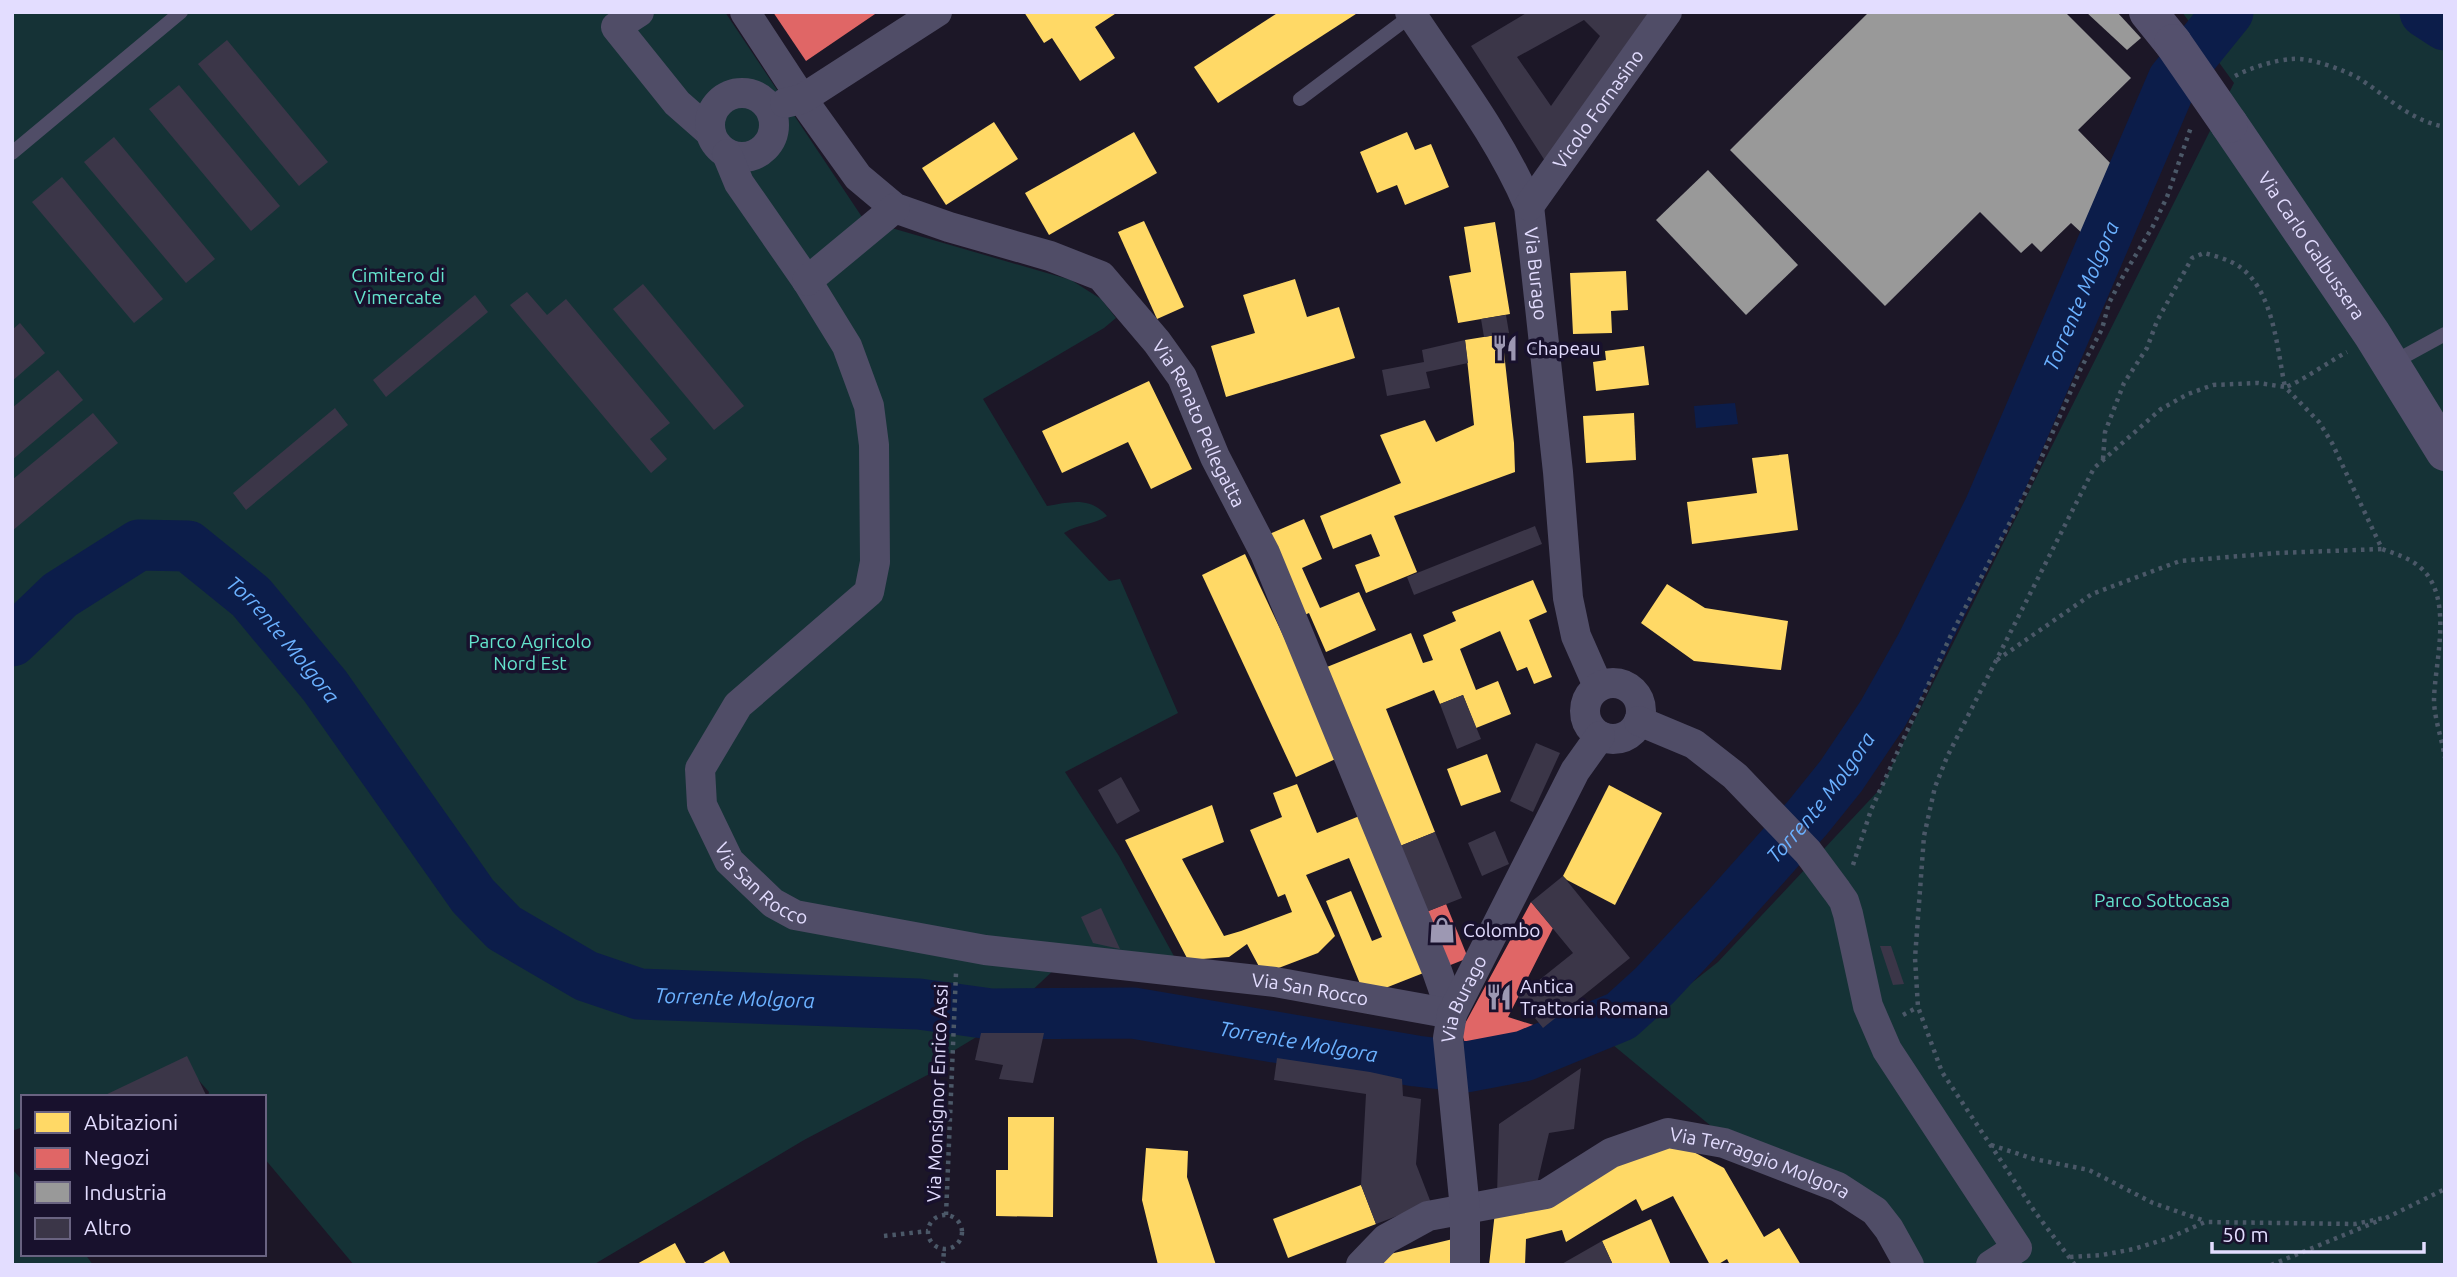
<svg xmlns="http://www.w3.org/2000/svg" width="2457" height="1277" font-family="Ubuntu,sans-serif">
	<rect width="100%" height="100%" fill="#1c1727"/>
	<g fill="#153236">
		<path d="M12,12H725L864,220L1071,280L1101,299L1116,318L1104,328L983,399L1047,506C1070,502 1090,496 1107,516C1093,525 1078,524 1064,533L1109,581L1120,579L1178,713L1065,772L1119,856L1175,958L1074,951L993,1027L935,1062V1071L804,1140L593,1265H354L264,1158V1097H208L209,1092L187,1067L106,1097H23V1127L12,1131Z"/>
		<path d="M2182,12H2445V1265H1923L1907,1233L1717,1131L1613,1045L1718,962L1880,789L2234,83Z"/>
		<path d="M12,1169L23,1181V1254H85L93,1265H12Z"/>
	</g>
	<path fill="#0c1d4a" d="M1735,403L1738,424L1696,428L1694,406Z"/>
	<g fill="#ffd966">
		<path d="M1024,12H1118L1095,27L1115,58L1080,81L1052,38L1044,43Z"/>
		<path d="M1279,12H1359L1218,103L1194,67Z"/>
		<path d="M994,122L1018,159L946,205L922,168Z"/>
		<path d="M1134,132L1157,173L1049,235L1025,193Z"/>
		<path d="M1407,132L1415,150L1431,144L1449,187L1405,205L1397,185L1377,193L1360,152Z"/>
		<path d="M1144,221L1184,307L1157,319L1118,232Z"/>
		<path d="M1495,222L1510,314L1458,323L1449,276L1471,272L1464,227Z"/>
		<path d="M1626,271L1628,310L1611,311L1612,333L1573,334L1570,273Z"/>
		<path d="M1295,279L1307,317L1339,307L1355,358L1226,397L1211,346L1255,333L1243,295Z"/>
		<path d="M1502,334L1514,443L1515,472L1394,516L1417,572L1366,593L1355,565L1380,556L1371,534L1333,549L1320,516L1401,483L1380,435L1425,420L1436,442L1474,425L1465,340Z"/>
		<path d="M1644,346L1649,385L1596,391L1593,362L1606,360L1605,351Z"/>
		<path d="M1149,381L1192,469L1151,489L1128,442L1062,473L1042,431Z"/>
		<path d="M1634,413L1636,460L1586,463L1583,416Z"/>
		<path d="M1788,454L1798,530L1692,544L1687,502L1757,493L1752,458Z"/>
		<path d="M1304,519L1322,559L1302,568L1320,608L1359,592L1376,630L1326,652L1309,613L1300,617L1265,536Z"/>
		<path d="M1245,554L1340,757L1296,777L1202,575Z"/>
		<path d="M1533,580L1547,612L1529,620L1552,677L1534,684L1527,667L1517,671L1500,631L1460,649L1476,690L1498,681L1511,714L1476,728L1463,695L1440,704L1434,690L1386,709L1435,832L1395,848L1322,669L1411,633L1423,663L1433,660L1423,635L1456,621L1452,612Z"/>
		<path d="M1667,584L1705,608L1788,621L1781,670L1694,661L1641,623Z"/>
		<path d="M1487,754L1501,792L1461,806L1447,769Z"/>
		<path d="M1297,784L1317,833L1362,815L1426,972L1365,996L1326,901L1351,891L1372,941L1382,937L1349,858L1306,875L1335,936L1318,953L1263,974L1247,944L1229,957L1188,960L1125,840L1212,805L1224,842L1182,859L1224,936L1241,931L1292,912L1285,894L1278,897L1250,830L1282,817L1273,793Z"/>
		<path d="M1609,785L1662,813L1615,905L1567,880L1563,876Z"/>
		<path d="M1008,1117H1054L1053,1217L996,1216V1170H1008Z"/>
		<path d="M1667,1145L1688,1149L1724,1168L1764,1237L1779,1228L1801,1265H1730L1727,1259L1717,1265H1710L1673,1196L1642,1211L1636,1199L1566,1242L1562,1230L1526,1239L1525,1265H1489L1495,1212Z"/>
		<path d="M1146,1148L1188,1151L1187,1177L1216,1265H1158L1142,1200Z"/>
		<path d="M1361,1185L1376,1224L1288,1258L1273,1219Z"/>
		<path d="M1651,1219L1671,1265H1613L1602,1241Z"/>
		<path d="M1453,1239L1452,1265H1380L1390,1254Z"/>
		<path d="M675,1243L687,1265H635Z"/>
		<path d="M724,1251L731,1265H700Z"/>
	</g>
	<g fill="#e06666">
		<path d="M773,12H878L806,61Z"/>
		<path d="M1531,902L1553,928L1508,1017L1543,1028L1526,1038L1466,1046L1461,1031Z"/>
		<path d="M1446,904L1468,958L1443,968L1421,914Z"/>
	</g>
	<g fill="#999">
		<path d="M1869,12H2065L2131,78L2078,130L2114,167L2084,235L2071,223L2041,252L2032,243L2021,253L1980,212L1885,306L1730,150Z"/>
		<path d="M2086,12H2117L2141,38L2127,50Z"/>
		<path d="M1708,170L1798,265L1746,315L1656,220Z"/>
	</g>
	<g fill="none" stroke-linecap="round" stroke-linejoin="round">
		<g stroke="#0c1d4a" stroke-width="51">
			<path d="M2425,12L2445,25"/>
			<path id="s1" d="M12,641L60,595L139,545L188,546L251,597L325,686L473,896L504,928L586,976L639,994L919,1004L991,1014L1133,1013L1416,1061L1466,1067L1524,1056L1621,1016L1655,985L1725,910L1808,817L1841,776L1882,715L1921,646L1990,507L2173,80L2228,12"/>
		</g>
	</g>
	<g fill="#3b3648" fill-rule="evenodd">
		<path d="M1528,12H1653L1547,164L1471,46ZM1584,20L1600,36L1551,106L1517,57Z"/>
		<path d="M227,40L328,162L299,186L198,64Z"/>
		<path d="M179,85L280,206L251,231L149,109Z"/>
		<path d="M114,137L215,259L186,283L84,162Z"/>
		<path d="M62,177L163,299L134,323L32,202Z"/>
		<path d="M643,284L744,406L714,430L613,309Z"/>
		<path d="M527,292L547,315L566,299L670,423L650,439L667,459L651,473L510,305Z"/>
		<path d="M475,295L488,312L386,397L373,380Z"/>
		<path d="M1506,315L1509,333L1484,337L1481,319Z"/>
		<path d="M20,323L45,353L12,381V330Z"/>
		<path d="M1465,340L1468,363L1426,372L1430,388L1387,396L1382,370L1424,362L1422,350Z"/>
		<path d="M58,370L83,400L12,460V408Z"/>
		<path d="M335,408L348,425L246,510L233,493Z"/>
		<path d="M93,413L118,443L12,531V480Z"/>
		<path d="M1535,526L1542,544L1414,595L1407,577Z"/>
		<path d="M1463,695L1481,739L1457,749L1440,704Z"/>
		<path d="M1536,743L1560,753L1533,812L1510,801Z"/>
		<path d="M1121,777L1140,811L1117,824L1098,790Z"/>
		<path d="M1495,831L1509,864L1482,876L1468,843Z"/>
		<path d="M1435,832L1462,898L1421,914L1395,848Z"/>
		<path d="M1563,876L1630,958L1543,1028L1518,997L1573,953L1531,902Z"/>
		<path d="M1101,908L1120,949L1093,943L1081,917Z"/>
		<path d="M1880,946H1891L1904,984L1893,985Z"/>
		<path d="M981,1033H1044L1033,1083L999,1079L1003,1065L975,1060Z"/>
		<path d="M187,1056L207,1097H101Z"/>
		<path d="M1277,1058L1370,1072L1402,1079L1403,1096L1421,1099L1416,1164L1431,1203L1376,1224L1361,1185L1366,1094L1274,1080Z"/>
		<path d="M1581,1068L1574,1129L1549,1133L1537,1184L1497,1195L1499,1124Z"/>
		<path d="M1602,1241L1613,1265H1560Z"/>
	</g>
	<g fill="none" stroke-linecap="round" stroke-linejoin="round">
		<g stroke="#4b5868" stroke-width="4.5" stroke-dasharray="3.5 5" stroke-linecap="butt">
			<path d="M2235,76C2250,68 2275,60 2292,59C2309,57 2345,70 2360,79C2388,97 2409,120 2445,127"/>
			<path d="M2103,459L2105,432L2124,383L2147,348L2157,321L2192,258L2204,253C2216,256 2230,260 2240,267C2274,292 2277,349 2285,387C2296,385 2333,359 2347,352"/>
			<path d="M1997,660L2092,594L2180,561L2277,553L2382,549"/>
			<path d="M1853,865L1871,810L1951,635L2029,486L2081,368L2102,329L2109,303L2122,278L2153,226L2167,197L2191,127"/>
			<path d="M1903,1015L1918,1007"/>
			<path d="M1991,1145L2034,1159L2089,1170L2153,1203L2205,1221"/>
			<path d="M946,1215L956,973"/>
			<circle cx="945" cy="1232" r="17"/>
			<path d="M2386,1218L2445,1189"/>
			<path d="M884,1236L928,1231"/>
			<path d="M2070,1257L2102,1255L2134,1249L2169,1238L2205,1222L2355,1224L2388,1217"/>
			<path d="M943,1265L944,1249"/>
			<path d="M2075,1265L2035,1212L1942,1072L1918,1007L1915,958L1924,836L1935,787L1947,757L2094,468L2161,409L2188,394L2213,385L2258,383L2285,387L2319,422L2332,443L2382,549C2396,554 2410,558 2421,568C2454,598 2435,661 2434,699C2434,718 2442,739 2445,758"/>
			<path d="M2271,1265L2378,1221"/>
		</g>
		<g stroke="#504d67" stroke-width="14">
			<path d="M1300,99L1412,15"/>
			<path d="M12,153L181,12"/>
			<path d="M2392,363L2445,334"/>
		</g>
		<g stroke="#504d67" stroke-width="30">
			<path d="M639,12L616,27L677,103L710,132"/>
			<path id="s2" d="M745,12L802,99L858,177L895,208L949,227L1050,256L1101,276L1157,342L1182,377L1215,457L1265,553L1437,971L1452,1014"/>
			<path id="s3" d="M1410,12C1452,76 1499,136 1529,206L1558,472L1568,598L1576,636L1598,686"/>
			<circle cx="742" cy="125" r="32"/>
			<path d="M785,103L802,99L937,12"/>
			<path id="s4" d="M727,154L739,183L807,281L847,346L869,406L874,445L875,562L869,592L738,705L700,769L702,805L729,861L773,903L795,915L985,950L1275,982L1452,1014"/>
			<path id="s5" d="M1529,206L1667,12"/>
			<path d="M807,281L895,208"/>
			<circle cx="1613" cy="711" r="28"/>
			<path d="M1639,721L1694,744L1735,776L1808,852L1837,891L1844,901L1848,914L1868,1006L1887,1050L2017,1248L1991,1265"/>
			<path id="s6" d="M1361,1265L1386,1239L1428,1216L1546,1194L1611,1153L1668,1133L1724,1143L1838,1187L1875,1211L1889,1229L1909,1265"/>
			<path id="s7" d="M1465,1265V1209L1448,1038L1452,1014L1575,771L1600,736"/>
		</g>
		<g stroke="#54506d" stroke-width="38">
			<path d="M2148,12L2173,43"/>
			<path id="s8" d="M2229,124L2372,334L2445,452"/>
		</g>
		<path stroke="#54506d" stroke-width="38" d="M2173,43L2229,124"/>
	</g>
	<defs>
		<g id="restaurant-bare" transform="scale(2.1)"><path d="M-5-6h1v4h1v-4h1v4h1v-4h1v5L-1.5 .5V6h-2V.5L-5-1ZM5-6V6H3V1.5H1.5Q1.5-4 5-6Z" fill="#9d98b3" stroke="#18112d" stroke-width="2.5" paint-order="stroke"/></g>
		<g id="shop-bare" transform="scale(2.1)"><path d="M-5-2.5h2.3a2.7 3.5 0 0 1 5.4 0H5L5.5 6h-11ZM-1.5-2.5h3a1.5 2.3 0 0 0-3 0Z" fill="#9d98b3" stroke="#18112d" stroke-width="2.5" paint-order="stroke"/></g>
	</defs>
	<g fill-rule="evenodd">
		<use href="#restaurant-bare" x="1505" y="348"/>
		<use href="#shop-bare" x="1442" y="930"/>
		<use href="#restaurant-bare" x="1499" y="997"/>
	</g>
	<g text-anchor="middle" dominant-baseline="central" stroke-width="7" stroke-linejoin="round" paint-order="stroke">
		<g font-size="19" fill="#e3ddff" stroke="#18112d">
			<text stroke="none"><textPath href="#s5" startOffset="119">Vicolo Fornasino</textPath></text>
			<text stroke="none"><textPath href="#s8" startOffset="147">Via Carlo Galbussera</textPath></text>
			<text stroke="none"><textPath href="#s3" startOffset="296">Via Burago</textPath></text>
			<text stroke="none"><textPath href="#s2" startOffset="644">Via Renato Pellegatta</textPath></text>
			<text stroke="none"><textPath href="#s4" startOffset="863">Via San Rocco</textPath></text>
			<text stroke="none"><textPath href="#s4" startOffset="1430">Via San Rocco</textPath></text>
			<text stroke="none"><textPath href="#s7" startOffset="270">Via Burago</textPath></text>
			<text transform="translate(937 1093) rotate(-88)">Via Monsignor Enrico Assi</text>
			<text stroke="none"><textPath href="#s6" startOffset="438">Via Terraggio Molgora</textPath></text>
		</g>
		<g font-size="19" fill="#64e4cd" stroke="#18112d">
			<text x="398" y="275">Cimitero di<tspan x="398" dy="22">Vimercate</tspan></text>
			<text x="530" y="641">Parco Agricolo<tspan x="530" dy="22">Nord Est</tspan></text>
			<text x="2162" y="900">Parco Sottocasa</text>
		</g>
		<g font-size="19" fill="#e3ddff" stroke="#18112d" text-anchor="start">
			<text x="1526" y="348">Chapeau</text>
			<text x="1463" y="930">Colombo</text>
			<text x="1520" y="986">Antica<tspan x="1520" dy="22">Trattoria Romana</tspan></text>
		</g>
		<g font-size="21" font-style="italic" fill="#6bb1ff" stroke="#18112d">
			<text stroke="none"><textPath href="#s1" startOffset="2718">Torrente Molgora</textPath></text>
			<text stroke="none"><textPath href="#s1" startOffset="343">Torrente Molgora</textPath></text>
			<text stroke="none"><textPath href="#s1" startOffset="2151">Torrente Molgora</textPath></text>
			<text stroke="none"><textPath href="#s1" startOffset="954">Torrente Molgora</textPath></text>
			<text stroke="none"><textPath href="#s1" startOffset="1521">Torrente Molgora</textPath></text>
		</g>
	</g>
	<rect width="2457" height="1277" fill="none" stroke="#e3ddff" stroke-width="28"/>
	<rect x="21" y="1095" width="245" height="161" fill="#18112d" stroke="#696381" stroke-width="2"/>
	<rect x="35" y="1112" width="35" height="21" fill="#ffd966" stroke="#696381" stroke-width="2"/>
	<text x="84" y="1130" font-size="21" fill="#e3ddff">Abitazioni</text>
	<rect x="35" y="1148" width="35" height="21" fill="#e06666" stroke="#696381" stroke-width="2"/>
	<text x="84" y="1165" font-size="21" fill="#e3ddff">Negozi</text>
	<rect x="35" y="1182" width="35" height="21" fill="#999999" stroke="#696381" stroke-width="2"/>
	<text x="84" y="1200" font-size="21" fill="#e3ddff">Industria</text>
	<rect x="35" y="1218" width="35" height="21" fill="#3b3648" stroke="#696381" stroke-width="2"/>
	<text x="84" y="1235" font-size="21" fill="#e3ddff">Altro</text>
	<path d="M2212 1242v10h212v-10" fill="none" stroke="#e3ddff" stroke-width="3.5"/>
	<text x="2222" y="1242" font-size="21" fill="#e3ddff" stroke="#18112d" stroke-width="5" paint-order="stroke">50 m</text>
</svg>
